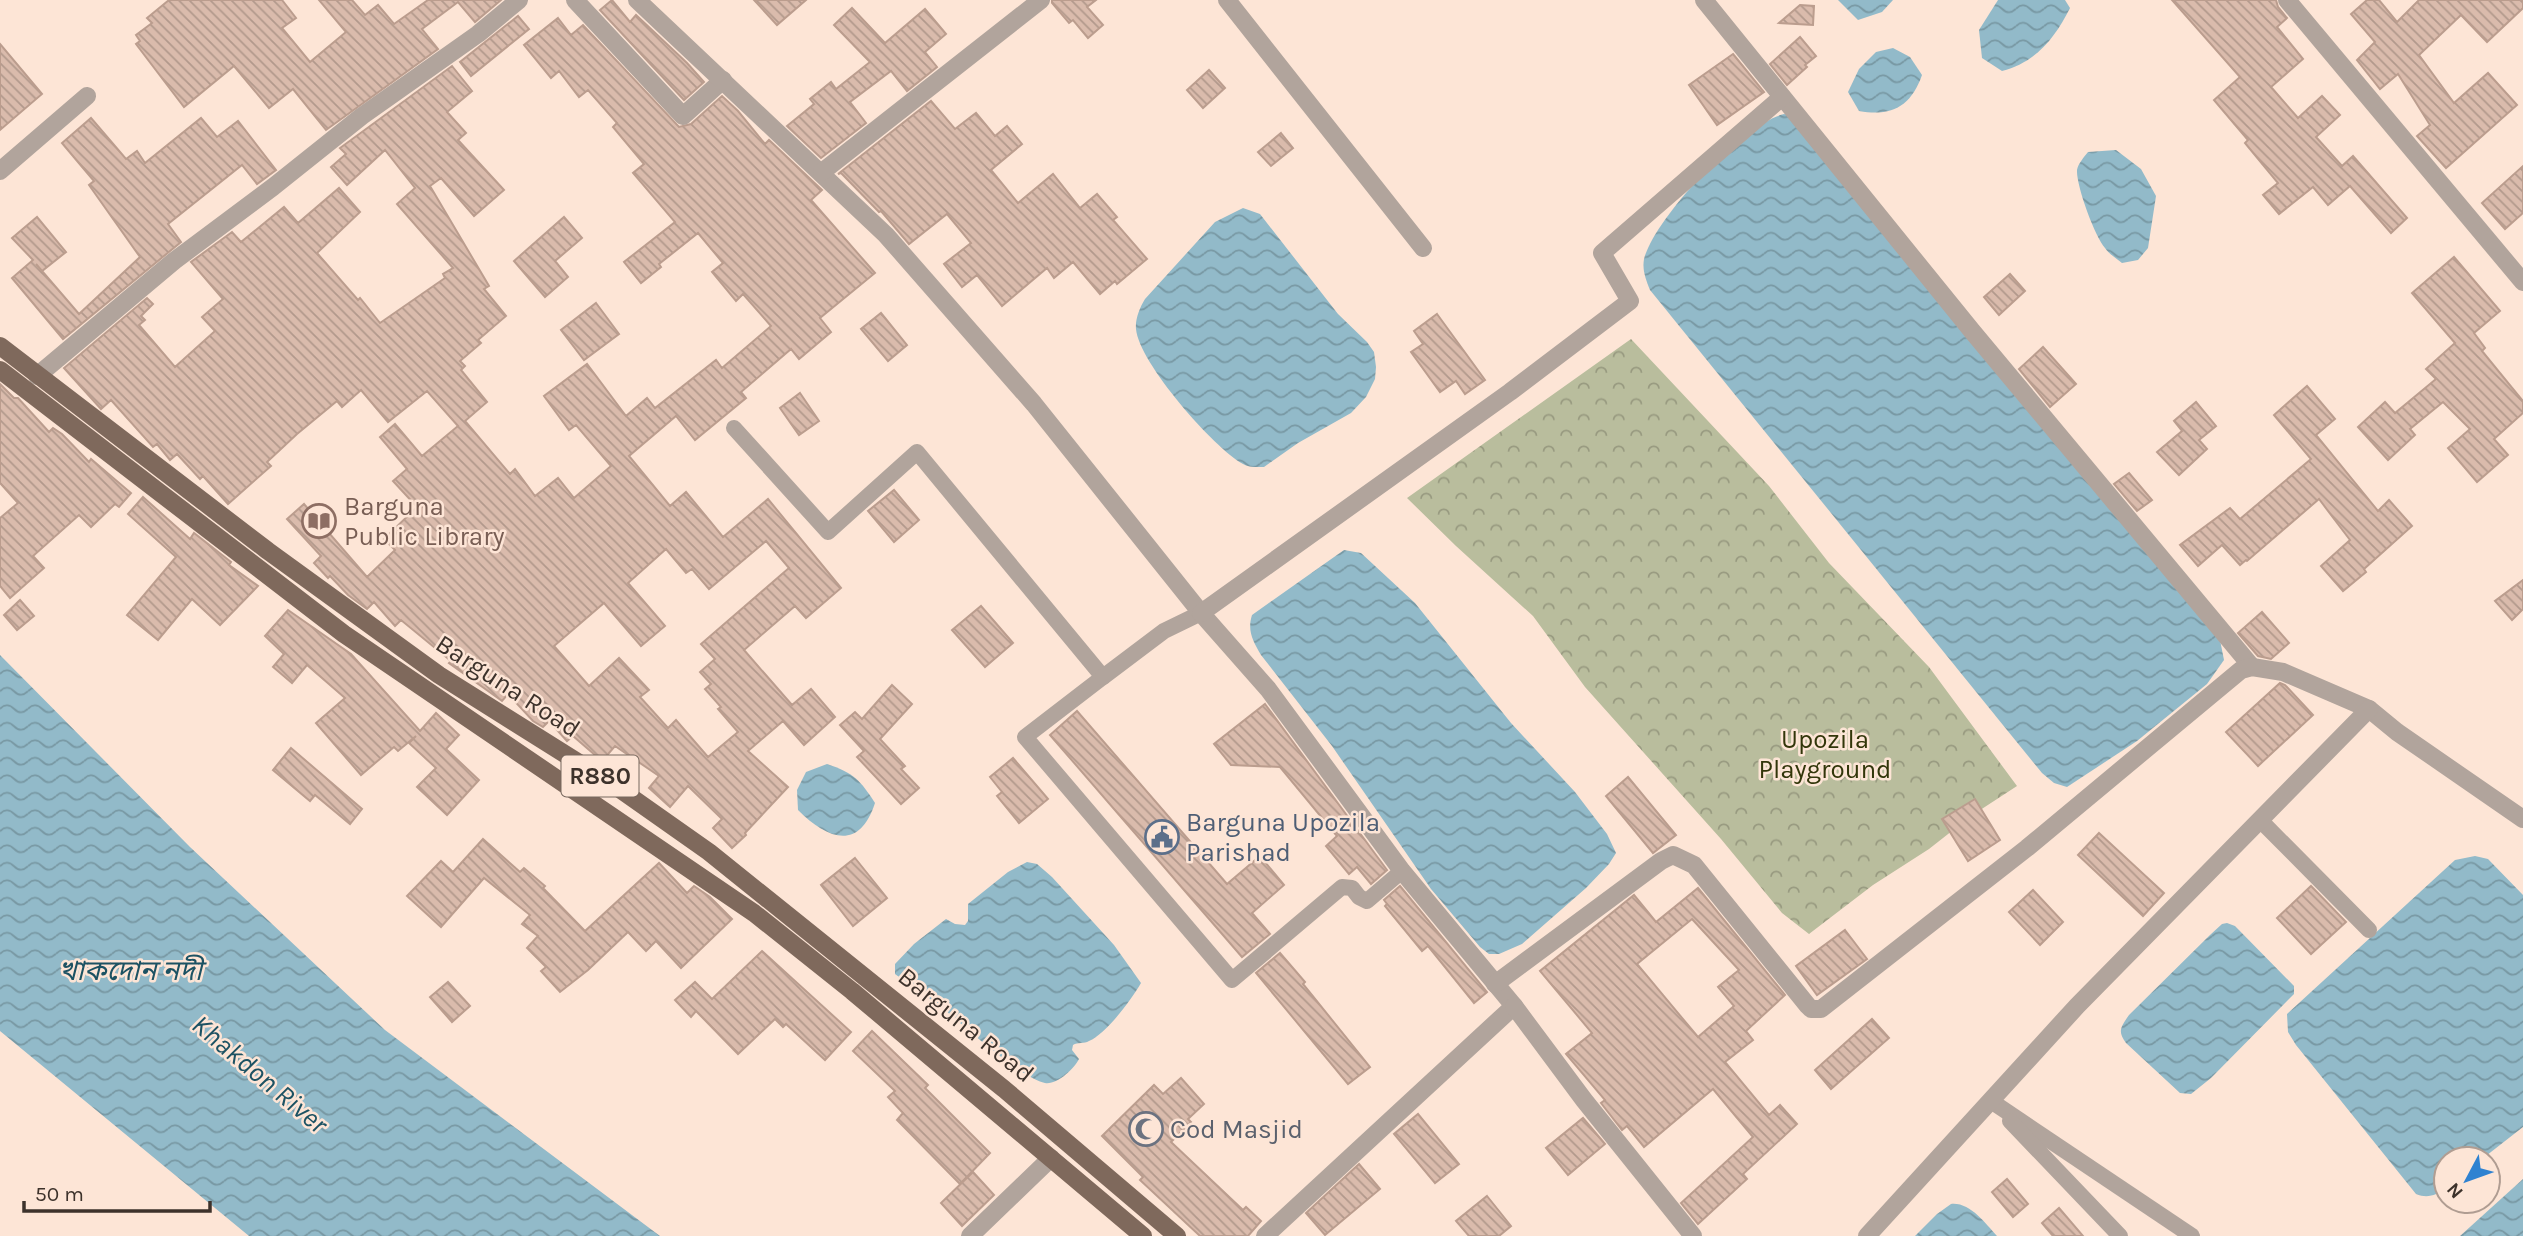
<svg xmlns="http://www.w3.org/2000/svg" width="2523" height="1236" font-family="Karla,'Noto Sans Bengali',sans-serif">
	<defs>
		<pattern id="park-crowns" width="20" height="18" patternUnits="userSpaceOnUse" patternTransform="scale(1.75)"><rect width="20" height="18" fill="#b9bd9d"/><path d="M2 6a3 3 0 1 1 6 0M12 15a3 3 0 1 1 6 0" fill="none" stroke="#989a80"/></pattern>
		<pattern id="water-waves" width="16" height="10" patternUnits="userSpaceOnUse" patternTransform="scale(1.75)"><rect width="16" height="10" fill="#92bac9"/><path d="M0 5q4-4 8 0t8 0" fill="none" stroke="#7898a3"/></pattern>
		<pattern id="building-back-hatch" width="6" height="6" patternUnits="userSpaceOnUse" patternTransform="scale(1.75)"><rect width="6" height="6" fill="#dabbac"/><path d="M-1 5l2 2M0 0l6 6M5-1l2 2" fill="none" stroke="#b2998c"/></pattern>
	</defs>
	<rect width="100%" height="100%" fill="#fde5d6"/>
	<path fill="url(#park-crowns)" d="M1631,339L1769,486L1829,563L1929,667L2017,786L1971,816L1929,849L1873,885L1809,934L1782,913L1721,839L1585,687L1533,616L1456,546L1407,498Z"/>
	<g fill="url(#water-waves)">
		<path d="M1838,0H1893L1882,12L1858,20Z"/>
		<path d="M1998,0H2065L2070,8C2055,38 2036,62 2002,71L1982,58L1979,30Z"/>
		<path d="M1893,48L1910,57L1922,75C1911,106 1892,117 1859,111L1848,92L1859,69L1876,52Z"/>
		<path d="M1784,114L1792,115L2220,640L2224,660L2207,684L2137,741L2067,787L2054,783L2042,773L1650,290C1646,280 1642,270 1644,259C1654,218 1744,123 1784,114Z"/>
		<path d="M2116,150L2141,169L2156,196L2148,248L2138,260L2122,263C2116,258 2109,254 2105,248C2095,237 2076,185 2077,170C2078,164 2084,157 2088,152Z"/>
		<path d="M1243,208L1260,214L1338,314L1367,342L1374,352L1376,367L1375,379L1366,397L1351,413L1298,443L1264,467C1257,467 1249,468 1243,464C1214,448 1139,363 1136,329C1135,319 1140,307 1145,299L1215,222Z"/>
		<path d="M1344,550L1361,553L1415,603L1511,723L1575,792L1607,834L1616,853L1609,864L1586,888L1522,944L1499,954H1489L1480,947L1431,889L1332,746L1261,655C1253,641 1247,631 1252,615Z"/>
		<path d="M0,655L190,847L385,1030L660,1236H249L0,1031Z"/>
		<path d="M827,764C854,773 860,780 875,803C859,852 827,839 798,810L797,790L806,772Z"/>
		<path d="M2475,856L2488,859L2523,895V1127L2482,1159H2446V1188C2436,1195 2428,1199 2416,1194L2296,1045L2288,1032L2287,1014L2455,860Z"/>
		<path d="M1027,862L1037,864L1052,877L1114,945L1141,983C1132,999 1106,1034 1089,1041C1084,1044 1078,1042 1073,1045L1072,1050L1079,1059C1074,1069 1057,1085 1045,1083C1025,1080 969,1031 952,1016C935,1001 914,988 895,974V964L914,944L946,919L955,924L965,925L968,921V904L1008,872Z"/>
		<path d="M2227,923L2235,926L2294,986V994L2211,1078L2191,1094L2180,1093L2126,1043C2117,1031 2121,1027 2129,1015L2210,935L2222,924Z"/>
		<path d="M2523,1179V1236H2460Z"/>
		<path d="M1951,1204C1970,1202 1985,1223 1997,1236H1915L1937,1214Z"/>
	</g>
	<g fill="url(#building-back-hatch)" stroke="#bb9d8e" stroke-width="2" fill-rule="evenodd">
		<path d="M169,0H282L296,18L282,28L310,62L346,32L319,0H352L365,15L378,5L394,24L428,0H501L475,22L458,2L422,29L438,49L326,130L293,89L269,108L234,66L184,107L136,44L140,41L136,35L152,23L147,18Z"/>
		<path d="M612,0L630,22L636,15L687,63L704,82L684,100L600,10Z"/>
		<path d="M754,0H806L777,25Z"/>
		<path d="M1052,0H1096L1087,7L1103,25L1088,38L1073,20L1069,23L1052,3Z"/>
		<path d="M2172,0H2276L2278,7L2287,18L2277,27L2303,59L2271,87L2298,118L2322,96L2340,115L2316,137L2342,166L2353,156L2407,218L2391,233L2350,186L2328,205L2313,187L2279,214L2263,195L2278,183L2245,143L2248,140L2214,100L2240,77Z"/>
		<path d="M2367,0H2379L2397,22L2419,0H2523V8L2487,42L2461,15L2419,55L2454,103L2488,73L2517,105L2446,168L2417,136L2430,125L2398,74L2380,89L2357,60L2375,42L2351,14Z"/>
		<path d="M1800,5L1814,6L1813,25L1779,23Z"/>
		<path d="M852,8L885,43L925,9L946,34L925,52L937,67L907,91L891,71L850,102L866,123L821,158L787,126L814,104L810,99L831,82L836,89L870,62L834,25Z"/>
		<path d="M518,16L529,29L471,76L460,62Z"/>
		<path d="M558,18L571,35L583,25L679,127L691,124L722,96L738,111L765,144L769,140L822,190L811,200L875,273L820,318L831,332L799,359L791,349L741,392L746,398L695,440L676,416L629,456L670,506L686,492L723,537L768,499L841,588L806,618L795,606L744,650L792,705L811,689L835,717L804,745L783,721L748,751L788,787L745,833L746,835L732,848L713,828L722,819L688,786L670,807L649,788L659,776L615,746L602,761L573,736L567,741L549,721L543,727L533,721L508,694L502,701L449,663L451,661L401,620L395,626L374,602L367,609L348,595L330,576L328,578L314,563L321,556L287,519L304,504L367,577L395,550L384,539L417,507L393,481L407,469L380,437L395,424L422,456L458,426L427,391L388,422L361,390L342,407L337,401L297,434L267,462L271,466L228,504L203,476L200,479L177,454L170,460L157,444L153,447L111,400L101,409L64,368L147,298L153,304L141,316L145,320L139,325L175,367L215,331L202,317L223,299L191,262L232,232L241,242L284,207L298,223L339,188L360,212L317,253L358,300L360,298L380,323L445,278L443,274L453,268L397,204L415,188L385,150L347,185L331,167L346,154L340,148L452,66L472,91L447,112L466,133L458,140L504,190L474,216L441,178L430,186L489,286L484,289L506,316L478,340L481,343L460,361L465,366L461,370L487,402L465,421L510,474L515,469L535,496L558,478L574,498L611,466L576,425L569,430L544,396L587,364L626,416L647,398L655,408L716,360L722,368L771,326L743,294L736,301L712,272L723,263L698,233L659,264L661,267L641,283L624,262L675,222L633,173L644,164L613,127L617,123L588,90L579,97L559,71L551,78L524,45ZM766,541L789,568L701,644L715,659L700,672L711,684L705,689L721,707L718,709L738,732L708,757L676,720L668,728L640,697L649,690L619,658L589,686L554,646L604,603L641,646L665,626L628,583L666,549L686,573L692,569L709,589Z"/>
		<path d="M1800,37L1816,56L1805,65L1807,67L1787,85L1770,64Z"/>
		<path d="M0,44L42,94L0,130Z"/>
		<path d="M1733,54L1764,92L1717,125L1689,85Z"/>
		<path d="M1209,70L1225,88L1203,108L1187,90Z"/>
		<path d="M931,101L955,129L976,113L995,136L1007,126L1022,144L991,170L1018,203L1053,174L1080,208L1097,194L1117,217L1113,220L1147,259L1117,284L1115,281L1100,294L1073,262L1054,278L1047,268L1002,306L977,275L962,287L944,264L971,243L947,214L909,244L881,211L879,212L841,173L838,174Z"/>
		<path d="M91,118L126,159L137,151L145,163L201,118L217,137L238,121L276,170L257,184L242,165L168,224L181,242L63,339L12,278L33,260L12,238L37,217L66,252L42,271L36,264L79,314L140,257L89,185L94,181L62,143Z"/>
		<path d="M1281,133L1293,148L1271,166L1258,152Z"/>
		<path d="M2523,166V213L2505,229L2482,203Z"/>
		<path d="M564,217L582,238L555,261L568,277L545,297L514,261Z"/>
		<path d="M2454,257L2500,311L2474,333L2485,348L2482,351L2523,401V413L2494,439L2508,455L2477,482L2448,448L2470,429L2443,402L2410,429L2415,435L2388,460L2358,427L2385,402L2395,413L2436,379L2426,369L2455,343L2412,293Z"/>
		<path d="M2010,274L2025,291L1999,315L1984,297Z"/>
		<path d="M596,303L619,334L584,360L561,330Z"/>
		<path d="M881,313L907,345L888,361L861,329Z"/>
		<path d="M1437,314L1485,380L1465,394L1456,381L1440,392L1411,352L1423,344L1414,331Z"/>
		<path d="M2043,347L2076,384L2050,407L2019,369Z"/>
		<path d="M0,384L14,398H18L49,432L53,428L62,434L89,462L91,459L131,493L119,507L115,504L91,527L79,515L33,556L44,568L10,598L0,586V518L18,503L0,483Z"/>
		<path d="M2307,386L2335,419L2316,435L2378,511L2389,500L2412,526L2364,569L2366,572L2343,591L2321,566L2350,540L2319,499L2247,561L2246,560L2240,565L2222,545L2198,566L2180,545L2230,508L2240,519L2311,459L2274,415Z"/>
		<path d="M800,393L819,421L799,435L780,408Z"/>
		<path d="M2196,402L2216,426L2199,440L2207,449L2179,475L2157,452L2182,431L2174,421Z"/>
		<path d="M2129,473L2152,500L2137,511L2114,484Z"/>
		<path d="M894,490L919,520L894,542L868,511Z"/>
		<path d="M143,497L190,539L194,533L231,562L229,565L258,586L220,625L192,599L158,640L127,615L176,557L128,514Z"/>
		<path d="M2523,580V609L2512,620L2495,601Z"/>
		<path d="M20,600L34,616L17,630L4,615Z"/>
		<path d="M981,606L1013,643L985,667L952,630Z"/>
		<path d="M288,610L351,654L420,731L436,713L459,735L446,749L479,780L447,815L417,787L436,768L409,743L416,736L398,751L394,747L361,775L316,723L345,698L307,665L292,683L273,667L284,654L265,636Z"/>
		<path d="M2262,612L2289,643L2271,659L2258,656L2238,633Z"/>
		<path d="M2280,683L2285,685L2313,715L2258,766L2226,732Z"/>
		<path d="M892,685L912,704L880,739L905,766L901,769L919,788L901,804L857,757L864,751L840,725L855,712L862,719Z"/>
		<path d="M1265,704L1387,870L1371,884L1357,867L1349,874L1326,846L1337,836L1280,767L1231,765L1214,744Z"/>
		<path d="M1077,711L1227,884L1260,856L1284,885L1252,913L1270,934L1242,957L1050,735Z"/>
		<path d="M291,748L362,809L350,824L315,795L310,801L273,770Z"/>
		<path d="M1013,758L1048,799L1019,823L997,796L1002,792L990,777Z"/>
		<path d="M1628,777L1676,835L1653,853L1606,796Z"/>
		<path d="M1975,799L2000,840L1968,861L1942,819Z"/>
		<path d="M2099,833L2164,893L2143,916L2078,855Z"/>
		<path d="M483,839L520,872L524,868L545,886L543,888L585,931L659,863L687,893L694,886L710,897L732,919L681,968L656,941L646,951L628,932L588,970L560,992L541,971L546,967L527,948L538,936L522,924L530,915L484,878L441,927L407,896L441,861L453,872Z"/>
		<path d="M855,858L887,898L853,926L821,885Z"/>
		<path d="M1400,886L1487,992L1474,1003L1428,946L1422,951L1385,906L1387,904L1384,900Z"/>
		<path d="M2311,886L2346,922L2311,954L2277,918Z"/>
		<path d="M1698,888L1785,995L1746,1031L1753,1040L1725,1062L1769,1115L1780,1105L1797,1124L1743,1174L1747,1179L1698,1224L1681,1203L1753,1137L1713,1089L1644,1147L1627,1126L1622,1130L1601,1103L1605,1100L1566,1054L1592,1033L1540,971L1634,895L1656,922ZM1692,919L1739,970L1718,987L1734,1006L1698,1037L1637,964Z"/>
		<path d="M2033,890L2063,922L2040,945L2009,912Z"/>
		<path d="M1845,930L1867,959L1817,995L1796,966Z"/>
		<path d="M762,951L851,1032L825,1060L786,1024L783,1027L775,1019L738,1054L696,1011L691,1017L675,1000L695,982L712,999Z"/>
		<path d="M1280,953L1305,982L1303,984L1370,1067L1348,1084L1256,973Z"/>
		<path d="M448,982L470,1006L452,1022L430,997Z"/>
		<path d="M1872,1019L1889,1038L1831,1089L1815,1070Z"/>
		<path d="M872,1031L928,1085L925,1088L990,1153L960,1184L897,1120L903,1113L888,1097L895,1091L853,1051Z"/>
		<path d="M1181,1078L1204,1104L1188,1119L1191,1122L1171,1142L1243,1210L1246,1207L1261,1221L1248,1236H1200L1140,1180L1143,1177L1102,1136L1154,1085L1163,1094Z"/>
		<path d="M1418,1114L1459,1164L1435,1183L1394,1134Z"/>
		<path d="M1583,1118L1605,1144L1568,1175L1546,1148Z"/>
		<path d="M1359,1164L1380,1189L1325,1235L1306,1213Z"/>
		<path d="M973,1172L994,1195L962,1226L941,1203Z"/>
		<path d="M2007,1179L2028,1204L2013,1217L1992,1192Z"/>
		<path d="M1487,1196L1511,1226L1499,1236H1469L1456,1221Z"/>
		<path d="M2059,1208L2083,1236H2053L2042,1223Z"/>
	</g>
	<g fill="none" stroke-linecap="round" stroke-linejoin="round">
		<g stroke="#b1a49c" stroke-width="16">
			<path d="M734,428L828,532L917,452L1103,677L1025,737L1232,980L1342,887L1352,888L1359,897L1367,901L1402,871"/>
			<path d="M1103,677L1164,631L1201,613"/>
			<path d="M2261,821L2369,930"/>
			<path d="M1991,1101L2192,1236"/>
			<path d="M2010,1121L2120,1236"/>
		</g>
		<g stroke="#b1a49c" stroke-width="18">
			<path d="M575,0L683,116L723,80"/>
			<path d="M637,0L886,235L1034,404L1201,613L1268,689L1402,871L1514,1006L1265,1236"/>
			<path d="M1227,0L1423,248"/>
			<path d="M1704,0L1972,331L2252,667"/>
			<path d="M2287,0L2523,282"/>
			<path d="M0,171L87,96"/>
			<path d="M822,172L1041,0"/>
			<path d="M37,376L174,261L273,187L362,116L478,34L519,0"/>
			<path d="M1201,613L1510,392L1630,301L1602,253L1782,97"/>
			<path d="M1495,984L1661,861L1673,855L1694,865L1808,1006L1811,1009H1821L2027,848L2241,670L2252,667L2283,672L2369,709L2397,732L2523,819"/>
			<path d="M1514,1006L1584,1100L1693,1236"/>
			<path d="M970,1236L1051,1158"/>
			<path d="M1867,1236L2077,1006L2369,709"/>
		</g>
		<g stroke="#7f695c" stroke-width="18">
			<path d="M0,346L268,551L439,675L611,783L709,852L1004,1089L1177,1236"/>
			<path d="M0,370L344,634L754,913L852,991L1143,1236"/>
		</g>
	</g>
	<defs>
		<g id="library-ring" transform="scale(1.75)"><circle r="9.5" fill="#fde5d6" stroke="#8d6e63" stroke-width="1.5"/><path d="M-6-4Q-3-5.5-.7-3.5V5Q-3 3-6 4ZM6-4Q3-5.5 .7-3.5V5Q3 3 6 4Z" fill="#8d6e63"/></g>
		<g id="civic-ring" transform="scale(1.75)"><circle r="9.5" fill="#fde5d6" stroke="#5c6f8a" stroke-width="1.5"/><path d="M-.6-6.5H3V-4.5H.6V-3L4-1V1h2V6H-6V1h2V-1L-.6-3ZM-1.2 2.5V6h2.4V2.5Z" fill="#5c6f8a"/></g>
		<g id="mosque-ring" transform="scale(1.75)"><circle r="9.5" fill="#fde5d6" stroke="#6b7280" stroke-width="1.5"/><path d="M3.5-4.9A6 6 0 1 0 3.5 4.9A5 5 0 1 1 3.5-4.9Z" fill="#6b7280"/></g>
	</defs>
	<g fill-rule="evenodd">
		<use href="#library-ring" x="319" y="521"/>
		<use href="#civic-ring" x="1162" y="837"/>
		<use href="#mosque-ring" x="1146" y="1129"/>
	</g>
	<g text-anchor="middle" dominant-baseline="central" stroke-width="5" stroke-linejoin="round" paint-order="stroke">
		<rect fill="#fde5d6" stroke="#77685e" stroke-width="2" x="561.5" y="755.5" width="77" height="41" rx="5"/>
		<g font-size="24" font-weight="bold" fill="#3d322b">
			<text x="600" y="776">R880</text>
		</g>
		<g font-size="26" fill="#785e54" stroke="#fde5d6" text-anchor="start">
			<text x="344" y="506">Barguna<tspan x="344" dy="30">Public Library</tspan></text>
		</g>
		<g font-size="26" fill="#3d322b" stroke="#fde5d6">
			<text transform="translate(508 686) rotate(33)">Barguna Road</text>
			<text transform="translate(966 1025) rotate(39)">Barguna Road</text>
		</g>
		<g font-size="26" fill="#32360a" stroke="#fde5d6">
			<text x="1825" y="739">Upozila<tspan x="1825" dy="30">Playground</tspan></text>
		</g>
		<g font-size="26" fill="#4e5e75" stroke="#fde5d6" text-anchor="start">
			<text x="1186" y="822">Barguna Upozila<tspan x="1186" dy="30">Parishad</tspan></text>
		</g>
		<g font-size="26" fill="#5b616d" stroke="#fde5d6" text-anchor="start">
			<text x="1170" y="1129">Cod Masjid</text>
		</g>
		<g font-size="28" font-style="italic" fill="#1c5263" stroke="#fde5d6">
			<text x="130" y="970">খাকদোন নদী</text>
			<text transform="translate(260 1074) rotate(40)">Khakdon River</text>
		</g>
	</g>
	<g transform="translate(2467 1180) rotate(229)"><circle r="33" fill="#fde5d6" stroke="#b09d92" stroke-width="2"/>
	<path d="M0-5L12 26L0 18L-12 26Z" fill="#2f82d1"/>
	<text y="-10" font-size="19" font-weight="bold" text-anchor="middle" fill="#3d322b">N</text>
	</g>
	<path d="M24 1201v10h186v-10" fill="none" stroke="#3d322b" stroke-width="3.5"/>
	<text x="35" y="1201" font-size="21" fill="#3d322b" stroke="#fde5d6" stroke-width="5" paint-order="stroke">50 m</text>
</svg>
